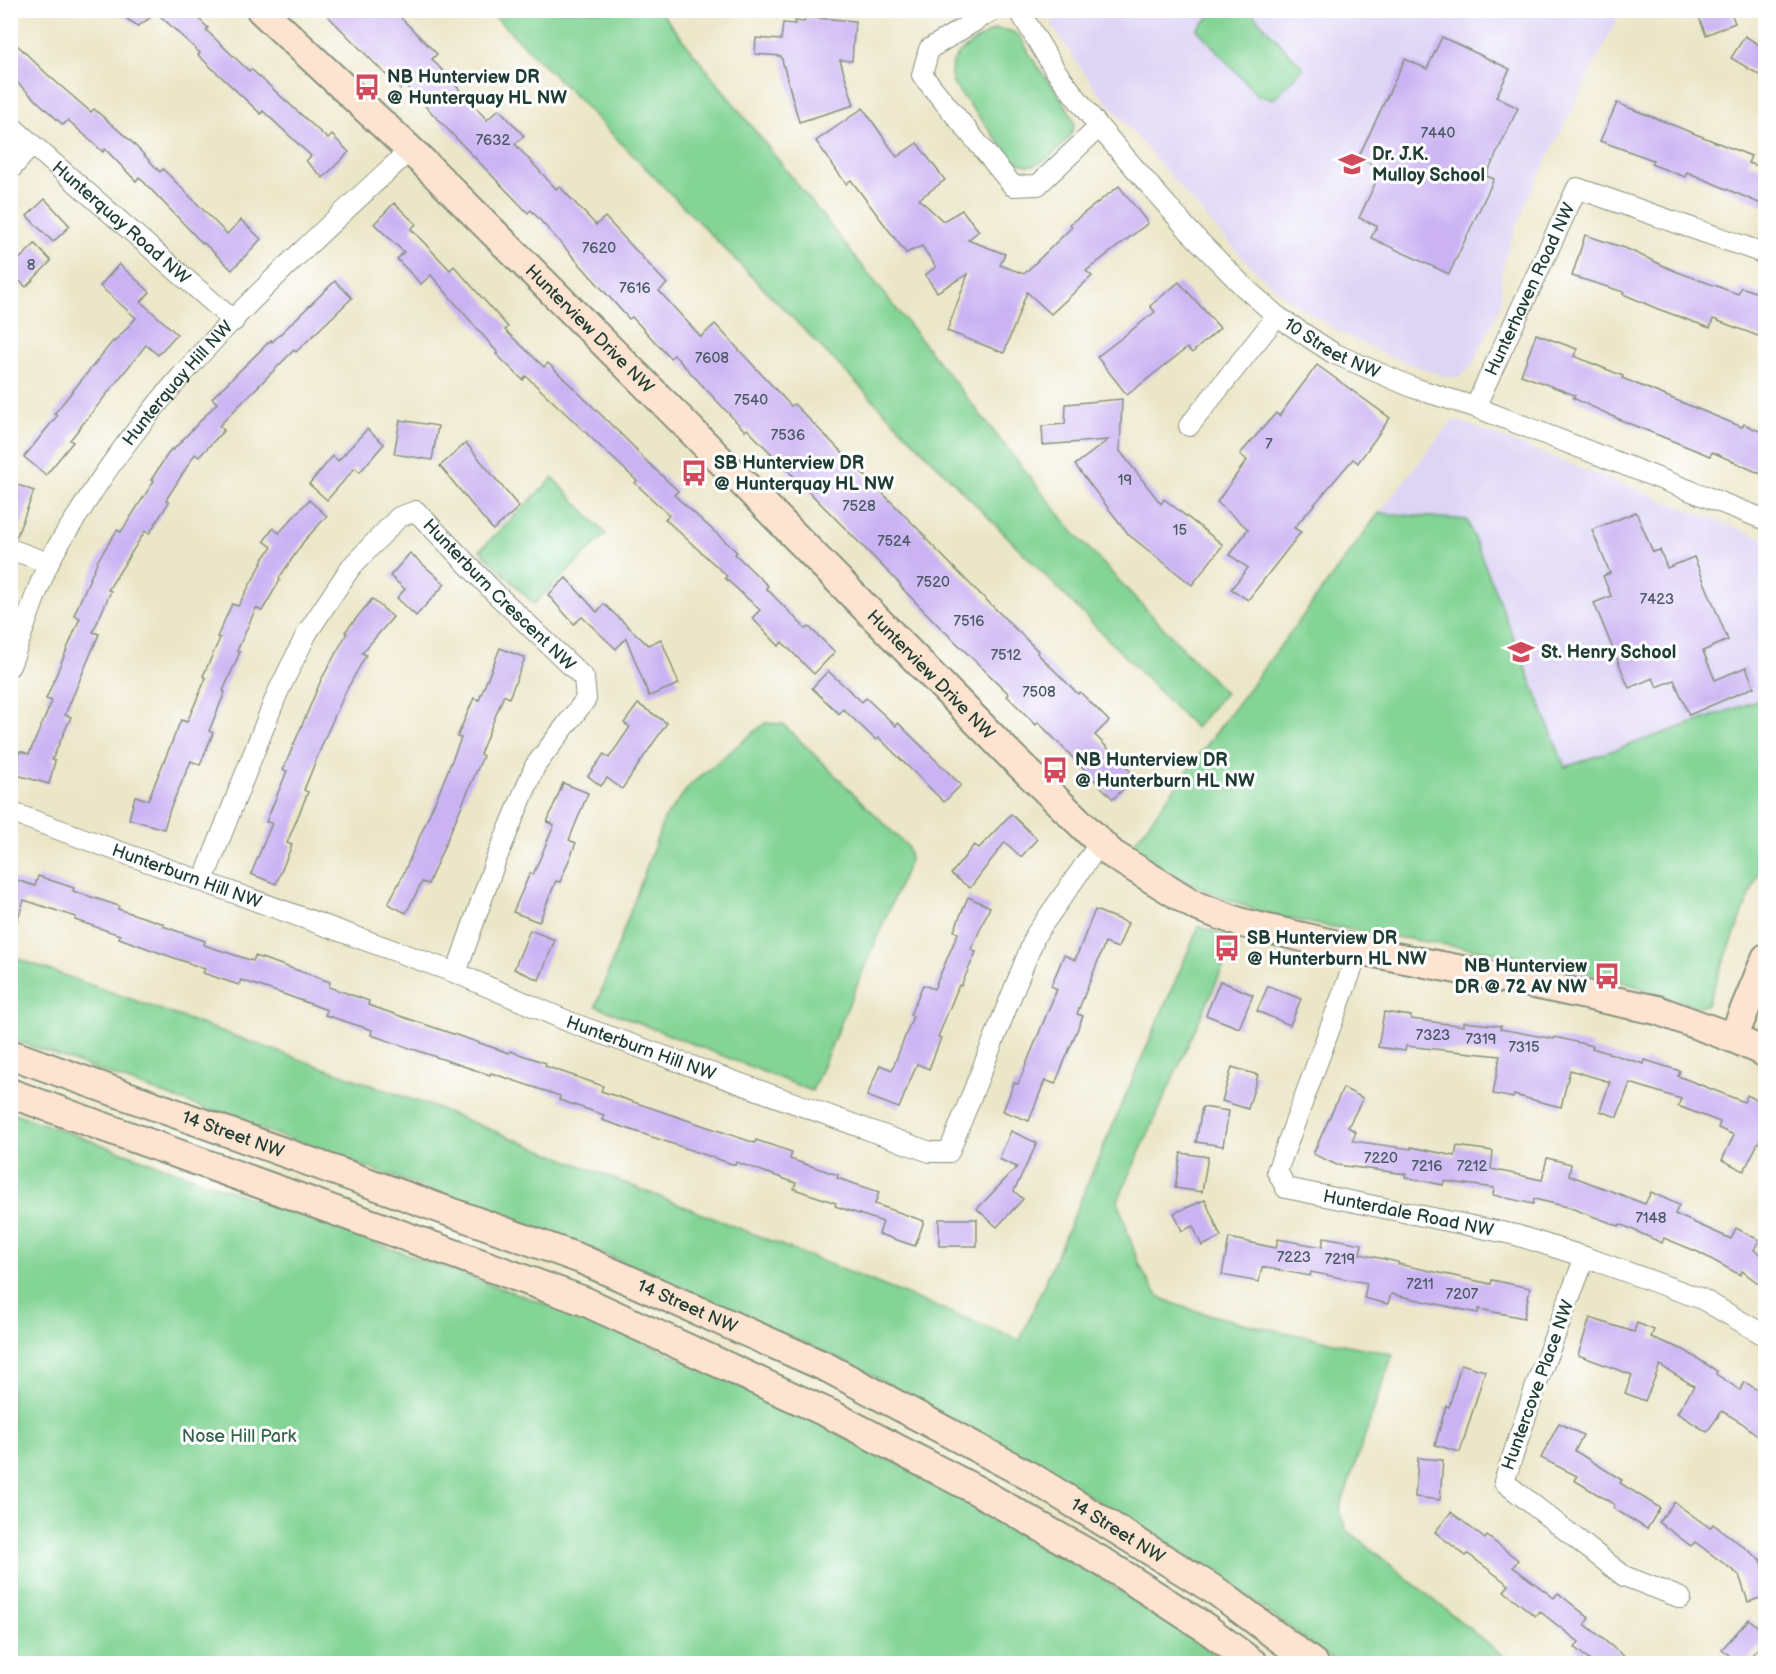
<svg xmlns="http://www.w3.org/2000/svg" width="1776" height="1674" font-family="'Balsamiq Sans',sans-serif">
	<rect width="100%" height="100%" fill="#fff"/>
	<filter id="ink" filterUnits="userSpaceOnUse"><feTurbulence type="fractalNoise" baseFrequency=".0167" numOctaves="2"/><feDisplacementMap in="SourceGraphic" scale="12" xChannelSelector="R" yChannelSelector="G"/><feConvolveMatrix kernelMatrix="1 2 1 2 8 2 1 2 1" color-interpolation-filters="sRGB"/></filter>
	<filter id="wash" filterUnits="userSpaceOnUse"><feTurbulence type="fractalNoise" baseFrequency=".008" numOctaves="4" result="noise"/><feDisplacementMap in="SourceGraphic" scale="24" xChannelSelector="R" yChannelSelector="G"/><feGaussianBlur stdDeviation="1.35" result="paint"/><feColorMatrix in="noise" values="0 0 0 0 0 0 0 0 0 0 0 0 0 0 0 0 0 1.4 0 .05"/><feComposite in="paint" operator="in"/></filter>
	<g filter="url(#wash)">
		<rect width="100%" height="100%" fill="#ece6c8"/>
		<g fill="#ded5f5">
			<path d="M1071,10L1621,11L1527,200L1506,254L1501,277V304L1473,364L1465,373L1456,378L1443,376L1388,356L1339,332L1284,296L1256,271L1215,228L1094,87L1051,24Z"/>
			<path d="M1456,420L1765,539V856L1707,1005L1695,1006L1620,981L1522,957L1315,924L1259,912L1200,888L1165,870L1131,847L1379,513L1449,424Z"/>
		</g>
		<g fill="#83d495" stroke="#518864" stroke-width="1.5">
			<path d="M489,11H660L1075,534L1225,693L1195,728L569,90Z"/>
			<path d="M1216,11H1250L1303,68L1274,99L1257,95L1197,29Z"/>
			<path d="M995,29C1003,30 1010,29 1017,34C1024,39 1027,51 1032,58C1040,72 1074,111 1074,124C1074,138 1045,164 1032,165C1024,166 1018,162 1011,157L953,84C943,54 973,43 995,29Z"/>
			<path d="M553,478L606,534L534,604L480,550Z"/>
			<path d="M1379,513L1467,520L1565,767L1765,698V856L1707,1005L1695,1006L1620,981L1522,957L1315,924L1259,912L1200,888L1165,870L1131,847Z"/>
			<path d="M765,723L783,724L908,847L910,860L812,1091L596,1006L664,819L691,784Z"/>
			<path d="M1199,926L1235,941L1118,1200C1128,1232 1136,1267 1157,1294C1173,1314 1356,1346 1393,1354L1339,1511L1346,1529L1512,1663H1337L1225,1580L1039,1465L851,1364L591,1248L11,1039L10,956L436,1108L1020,1340Z"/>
			<path d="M11,1112L615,1329L748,1389L917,1473L1094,1574L1228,1663L11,1664Z"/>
		</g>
		<g id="blocks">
			<g fill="#cbb3f3">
				<path d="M113,10H190L208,28L206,30L249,71L251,69L328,139L332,135L349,152L323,178L306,161L311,156L263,111L261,114L198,55L200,53L157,13L138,26Z"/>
				<path d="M322,10H393L437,54L432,59L487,120L499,109L524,136L515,144L556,189L559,186L596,225L605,217L667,284L659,291L701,337L715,324L791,406L794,404L926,537L925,538L965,579L1038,651L1037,653L1078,694L1080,692L1109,721L1095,735L1136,777L1113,799L1038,722L1036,725L1007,696L1009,694L937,624L900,586L901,585L747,429L745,431L674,355L670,358L632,317L629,319L531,210L528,213L405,85L400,89Z"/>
				<path d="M1696,10H1730L1735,23L1706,35Z"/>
				<path d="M805,17L855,21L852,61L840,60L854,105L799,122L781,56L755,54L756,38L781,40L783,23L795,24V21L804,22Z"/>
				<path d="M1745,36L1766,49V79L1731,58Z"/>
				<path d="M1442,37L1510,69L1496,97L1518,108L1486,176L1494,179L1449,274L1371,238L1377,226L1359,218L1382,169L1358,158L1405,59L1427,69Z"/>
				<path d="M10,38L48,75L91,112L94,109L131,141L160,172L163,169L227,234L241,220L261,239L232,270L204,243L203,244L139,177L136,181L105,149L103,152L68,120L63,125L10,76Z"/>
				<path d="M1617,103L1751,156L1748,163L1766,168V206L1687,172L1685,177L1651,164L1653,160L1600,141Z"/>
				<path d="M863,108L897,157L917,143L945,180L919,199L943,221L962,210L979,231L968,240L1005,254L1000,265L1024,274L1072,227L1070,224L1119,186L1148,223L1086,271L1092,276L1051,314L1027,292L1004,353L947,331L968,274L937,292L925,275L936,267L922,246L906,253L851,180L846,184L816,141Z"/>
				<path d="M45,199L70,226L53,242L27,216Z"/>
				<path d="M394,203L416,224L411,229L450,270L454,266L508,327L505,330L544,367L548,363L637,450L636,451L678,491L674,495L737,552L735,554L768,586L766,588L806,629L809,627L835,652L814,674L782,642L779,646L752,618L760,610L725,578L727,576L665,519L669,515L635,483L637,481L526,376L523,380L496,354L498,353L431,275L421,284L397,259L404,252L374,224Z"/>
				<path d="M1585,235L1625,248L1675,271L1738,294L1741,287L1766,296V339L1713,319L1710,328L1658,309L1623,294L1624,292L1572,276Z"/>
				<path d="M35,244L51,261L26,287L10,272V268Z"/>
				<path d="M119,264L150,292L141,302L177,334L158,355L146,345L70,440L73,442L46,475L24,457L57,416L54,414L113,341L114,342L136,318L100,286Z"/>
				<path d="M335,281L352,298L296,352L294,350L219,426L224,430L199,457L195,454L166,500L169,502L149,534L145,531L108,590L111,591L93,632L99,634L65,715L71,717L52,760L55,761L49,784L13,774L20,751L29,754L52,701L46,699L80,618L74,615L98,560L117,530L121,532L154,481L151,480L171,449L173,450L217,403L212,398L271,340L272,342Z"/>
				<path d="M1179,282L1220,328L1192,353L1187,348L1127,395L1097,357L1155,312L1150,306Z"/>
				<path d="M1536,334L1577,349L1574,356L1623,376L1622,378L1742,427L1744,424L1766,434V464L1761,474L1712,452L1710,456L1623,421L1573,398L1575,395L1521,375Z"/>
				<path d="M1317,365L1390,418L1358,463L1353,459L1294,528L1301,532L1248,600L1231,589L1248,568L1230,555L1248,529L1217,502L1247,460L1240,454L1276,413L1279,416Z"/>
				<path d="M1122,399L1120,451L1161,504L1164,499L1223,545L1192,585L1129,535L1075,465L1108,440L1043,445L1042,426L1065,424L1066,404Z"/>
				<path d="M400,420L438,426L432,460L394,454Z"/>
				<path d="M367,429L384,444L360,472L355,468L327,500L309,484L333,456L338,461Z"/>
				<path d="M466,443L519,507L493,530L440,466Z"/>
				<path d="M10,482L34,491L16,538L10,537Z"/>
				<path d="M309,500L327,516L304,541L279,578L280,580L262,611L256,608L237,651L240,652L223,691L225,692L209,731L213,733L200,765L191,761L170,809L164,829L129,819L135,796L148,800L181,720L187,722L206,678L203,676L220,638L217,637L232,604L238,606L262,563L261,562L272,547L264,541L273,528L279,533Z"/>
				<path d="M1636,512L1653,552L1660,550L1667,568L1694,557L1728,640L1703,651L1715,680L1746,667L1754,687L1689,715L1674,680L1657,687L1653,678L1629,688L1594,603L1611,596L1603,576L1610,573L1592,530Z"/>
				<path d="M410,553L445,584L416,616L397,598L405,589L390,576Z"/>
				<path d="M566,578L597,612L604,604L648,645L661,639L679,684L649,696L626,638L616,649L582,617L574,624L548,595Z"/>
				<path d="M372,599L393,617L362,653L366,655L346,691L327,733L304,790L308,792L287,843L292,845L276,884L251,874L272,823L266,822L287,771L283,770L321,680L347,633L345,632Z"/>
				<path d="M500,648L525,658L509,698L504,695L480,754L483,756L428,884L422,882L406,913L388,904L402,877L440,790L461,738L457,737L474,698L479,700Z"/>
				<path d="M828,671L862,702L866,698L896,726L898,723L961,785L944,802L879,738L876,740L843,709L839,714L812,688Z"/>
				<path d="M638,704L667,723L622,789L607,778L601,786L588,776L604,754L609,758L630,727L624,723Z"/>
				<path d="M563,783L588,793L569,840L576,843L560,882L556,881L539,922L513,912L530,873L533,875L554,825L547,822Z"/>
				<path d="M1011,814L1037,839L1021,857L1005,842L970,888L951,874L974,845L979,848Z"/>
				<path d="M38,876L74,888L73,891L119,906L118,909L164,924L163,926L205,941L204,945L253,961L255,956L291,968L330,982L329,987L369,1001L368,1005L509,1053L510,1051L546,1063L545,1066L603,1086L601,1091L755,1143L756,1140L792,1152L790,1159L838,1175L837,1178L879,1192L875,1204L924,1221L915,1246L879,1234L883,1222L835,1206L836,1203L794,1189L796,1183L736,1162L735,1165L602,1120L604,1115L559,1100L560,1096L491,1073L490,1075L371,1035L372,1030L325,1015L327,1010L286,995L241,980L239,985L203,973L205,969L119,938L120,935L75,920L76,917L24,900L13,933L10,932V878L35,886Z"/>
				<path d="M968,897L990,907L971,950L976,952L961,986L959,985L938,1037L941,1038L929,1069L917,1064L899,1108L867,1096L880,1065L892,1070L913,1016L910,1015L923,985L934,989L958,933L954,931Z"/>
				<path d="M1095,910L1128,923L1118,948L1105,943L1077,1014L1083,1016L1055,1084L1045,1080L1029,1121L1003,1111L1014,1083L1018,1084L1057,989L1051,986L1064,955L1075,960Z"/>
				<path d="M530,930L555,940L539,980L514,969Z"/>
				<path d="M1220,981L1253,995L1239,1028L1206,1015Z"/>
				<path d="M1268,986L1301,999L1290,1025L1257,1011Z"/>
				<path d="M1384,1012L1411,1016V1019L1464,1026V1022L1501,1026L1500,1029L1554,1039L1555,1037L1593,1046L1592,1048L1644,1064L1645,1060L1680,1071L1678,1076L1744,1102L1747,1095L1766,1104V1127L1744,1171L1722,1160L1734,1135L1718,1128L1720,1122L1678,1106L1681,1099L1630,1083L1617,1117L1600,1111L1610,1082L1570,1070L1561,1107L1514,1095L1513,1098L1493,1094L1500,1056L1406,1046L1405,1051L1378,1047Z"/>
				<path d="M1232,1067L1258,1075L1248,1109L1222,1101Z"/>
				<path d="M1343,1088L1363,1098L1348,1127L1356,1132L1352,1141L1411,1149V1147L1455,1156L1457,1146L1493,1151L1491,1169L1542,1180L1547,1158L1571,1164L1569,1175L1645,1204L1651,1192L1679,1205L1675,1214L1731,1239L1736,1228L1759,1240L1754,1250L1766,1258V1289L1742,1271L1740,1275L1698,1252L1664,1238L1662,1243L1620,1224L1619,1226L1568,1207L1534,1199L1533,1204L1493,1195L1494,1188L1444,1181L1443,1185L1405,1177L1406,1174L1337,1165L1313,1154Z"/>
				<path d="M1202,1107L1229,1111L1223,1146L1196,1142Z"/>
				<path d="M1011,1131L1037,1143L1014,1191L1023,1199L997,1227L977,1209L1017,1167L999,1159Z"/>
				<path d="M1181,1153L1208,1157L1202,1192L1175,1188Z"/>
				<path d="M1205,1200L1221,1237L1202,1246L1193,1226L1182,1231L1174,1213Z"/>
				<rect x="939" y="1219" width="38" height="27"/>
				<path d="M1324,1237L1362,1244L1360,1254L1398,1262V1264L1491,1284L1492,1280L1530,1288L1524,1318L1479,1309L1478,1313L1391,1294L1388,1304L1364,1298L1367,1283L1311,1272L1310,1276L1262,1267L1259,1282L1222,1275L1229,1238L1276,1248L1278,1239L1322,1247Z"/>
				<path d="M1590,1318L1634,1332L1637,1323L1654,1330L1651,1337L1684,1350L1717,1371L1716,1374L1740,1390L1745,1382L1766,1396V1442L1742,1423L1722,1411L1707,1432L1677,1413L1694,1386L1660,1365L1645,1401L1625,1393L1632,1375L1578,1355Z"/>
				<path d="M1461,1364L1485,1371L1460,1452L1435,1445L1446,1406L1449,1407Z"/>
				<path d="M1559,1423L1583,1435L1575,1451L1622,1480L1620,1483L1660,1508L1647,1529L1613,1508L1615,1505L1574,1480L1577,1476L1541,1458Z"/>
				<path d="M1418,1458L1443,1460L1440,1500L1415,1497Z"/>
				<path d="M1674,1502L1710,1528L1713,1524L1761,1560L1766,1574V1596L1748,1602L1739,1575L1695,1542L1691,1546L1659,1522Z"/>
				<path d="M1451,1512L1485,1539L1487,1536L1518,1560L1513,1567L1554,1598L1558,1593L1589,1618L1585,1624L1633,1664H1594L1575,1648L1579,1642L1539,1611L1535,1616L1504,1591L1509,1585L1468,1554L1466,1556L1435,1532Z"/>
				<path d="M1749,1619L1766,1634V1639L1744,1664H1739L1722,1649Z"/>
			</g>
		</g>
	</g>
	<g filter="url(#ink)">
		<use href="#blocks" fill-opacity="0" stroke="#86927e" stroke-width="1.5"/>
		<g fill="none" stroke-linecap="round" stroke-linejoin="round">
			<g stroke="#86927e" stroke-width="22">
				<g id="street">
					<path d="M993,10L929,49L922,75L1013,186L1038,185L1099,127"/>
					<path id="s1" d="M1019,10L1055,70L1099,127L1190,232L1244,287L1277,316L1333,353L1414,388L1475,407L1766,520"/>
					<path id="s2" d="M10,125L234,321"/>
					<path d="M10,170L32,145"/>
					<path id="s3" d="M1475,407L1577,188L1766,254"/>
					<path d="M1189,426L1277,316"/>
					<path d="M10,549L49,563"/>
					<path id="s4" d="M10,666C23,632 34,597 48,564C57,545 70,527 81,510C164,374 294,258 410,150"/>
					<path id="s5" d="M10,812L456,973L572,1023L930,1152H949L1036,934L1100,843"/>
					<path id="s6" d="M203,881L277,694L307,633L351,567L399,517L416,511L497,595L584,678L586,699L535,766L495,862L456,973"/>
					<path id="s7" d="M1359,950L1277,1171L1286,1188L1516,1235L1585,1257L1702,1299L1766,1336"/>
					<path d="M1585,1257L1539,1377L1504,1482L1624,1576L1681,1598"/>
				</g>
			</g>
			<g stroke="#86927e" stroke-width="32">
				<g id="secondary">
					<path id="s8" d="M261,10L424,163L679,418L1009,754L1112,854L1196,906L1242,923L1359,950L1534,984L1657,1010L1733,1038L1766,1053"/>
					<path d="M1733,1038L1766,958"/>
					<path id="s9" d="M10,1054L581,1259L828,1368L1033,1478L1219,1593L1314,1664"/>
					<path d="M10,1093L584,1301L832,1415L976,1490L1108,1565L1206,1628L1254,1664"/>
				</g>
			</g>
			<use href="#street" stroke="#fff" stroke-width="20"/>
			<use href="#secondary" stroke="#fde4d0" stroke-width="28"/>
		</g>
	</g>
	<defs>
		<g id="bus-bare" transform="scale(2.07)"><path d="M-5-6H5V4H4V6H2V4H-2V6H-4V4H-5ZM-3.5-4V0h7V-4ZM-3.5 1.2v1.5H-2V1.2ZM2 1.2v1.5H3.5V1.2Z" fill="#d1495b" stroke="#fff" stroke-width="2.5" paint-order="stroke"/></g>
		<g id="school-bare" transform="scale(2.07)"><path d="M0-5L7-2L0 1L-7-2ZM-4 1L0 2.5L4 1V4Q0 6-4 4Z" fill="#d1495b" stroke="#fff" stroke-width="2.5" paint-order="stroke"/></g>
	</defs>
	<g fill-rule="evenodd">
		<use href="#bus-bare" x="367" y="87"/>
		<use href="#school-bare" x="1352" y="164"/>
		<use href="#bus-bare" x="694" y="473"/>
		<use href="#school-bare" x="1521" y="652"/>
		<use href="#bus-bare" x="1055" y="770"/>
		<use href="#bus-bare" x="1227" y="948"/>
		<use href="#bus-bare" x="1607" y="976"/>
	</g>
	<g text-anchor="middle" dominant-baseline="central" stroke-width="6" stroke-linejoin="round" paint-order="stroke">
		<g font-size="15" fill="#4a5a64">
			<text x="1438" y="133">7440</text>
			<text x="493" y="140">7632</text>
			<text x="599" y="248">7620</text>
			<text x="31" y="265">8</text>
			<text x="635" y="288">7616</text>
			<text x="712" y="358">7608</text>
			<text x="751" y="400">7540</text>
			<text x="788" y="435">7536</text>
			<text x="1269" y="444">7</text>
			<text x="1125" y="480">19</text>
			<text x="859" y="506">7528</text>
			<text x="1180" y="530">15</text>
			<text x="894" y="541">7524</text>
			<text x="933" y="582">7520</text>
			<text x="1657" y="599">7423</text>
			<text x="969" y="621">7516</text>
			<text x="1006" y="655">7512</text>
			<text x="1039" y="692">7508</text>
			<text x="1433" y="1035">7323</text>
			<text x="1481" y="1039">7319</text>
			<text x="1524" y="1047">7315</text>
			<text x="1381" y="1158">7220</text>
			<text x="1427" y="1166">7216</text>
			<text x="1472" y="1166">7212</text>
			<text x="1651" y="1218">7148</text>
			<text x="1294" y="1257">7223</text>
			<text x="1340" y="1259">7219</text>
			<text x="1420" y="1284">7211</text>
			<text x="1462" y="1294">7207</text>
		</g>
		<g font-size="18" font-weight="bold" fill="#1f3d34" stroke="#fff" text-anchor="start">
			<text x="387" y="77">NB Hunterview DR<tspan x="387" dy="21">@ Hunterquay HL NW</tspan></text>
			<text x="1372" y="154">Dr. J.K.<tspan x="1372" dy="21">Mulloy School</tspan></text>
			<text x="714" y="463">SB Hunterview DR<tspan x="714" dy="21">@ Hunterquay HL NW</tspan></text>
			<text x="1541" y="652">St. Henry School</text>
			<text x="1075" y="760">NB Hunterview DR<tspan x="1075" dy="21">@ Hunterburn HL NW</tspan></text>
			<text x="1247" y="938">SB Hunterview DR<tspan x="1247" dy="21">@ Hunterburn HL NW</tspan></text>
			<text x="1587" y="966" text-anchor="end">NB Hunterview<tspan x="1587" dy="21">DR @ 72 AV NW</tspan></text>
		</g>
		<g font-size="18" fill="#1f3d34" stroke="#fff">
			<text stroke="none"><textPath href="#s2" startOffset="148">Hunterquay Road NW</textPath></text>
			<text stroke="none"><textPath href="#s3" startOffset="130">Hunterhaven Road NW</textPath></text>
			<text stroke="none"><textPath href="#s8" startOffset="458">Hunterview Drive NW</textPath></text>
			<text stroke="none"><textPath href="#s1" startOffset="466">10 Street NW</textPath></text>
			<text stroke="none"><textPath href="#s4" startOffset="332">Hunterquay Hill NW</textPath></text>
			<text stroke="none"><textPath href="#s6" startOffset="554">Hunterburn Crescent NW</textPath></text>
			<text stroke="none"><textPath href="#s8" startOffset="944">Hunterview Drive NW</textPath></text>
			<text stroke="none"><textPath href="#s5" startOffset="188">Hunterburn Hill NW</textPath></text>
			<text stroke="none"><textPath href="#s5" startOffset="674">Hunterburn Hill NW</textPath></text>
			<text stroke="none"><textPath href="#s9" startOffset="237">14 Street NW</textPath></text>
			<text stroke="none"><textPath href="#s7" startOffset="380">Hunterdale Road NW</textPath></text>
			<text stroke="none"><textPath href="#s9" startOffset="723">14 Street NW</textPath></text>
			<text transform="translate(1538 1385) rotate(-70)">Huntercove Place NW</text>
			<text stroke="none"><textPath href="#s9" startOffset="1209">14 Street NW</textPath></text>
		</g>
		<g font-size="18" fill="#38634c" stroke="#fff">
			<text x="239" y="1436">Nose Hill Park</text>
		</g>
	</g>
	<rect width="1776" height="1674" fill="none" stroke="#fff" stroke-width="36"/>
</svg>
